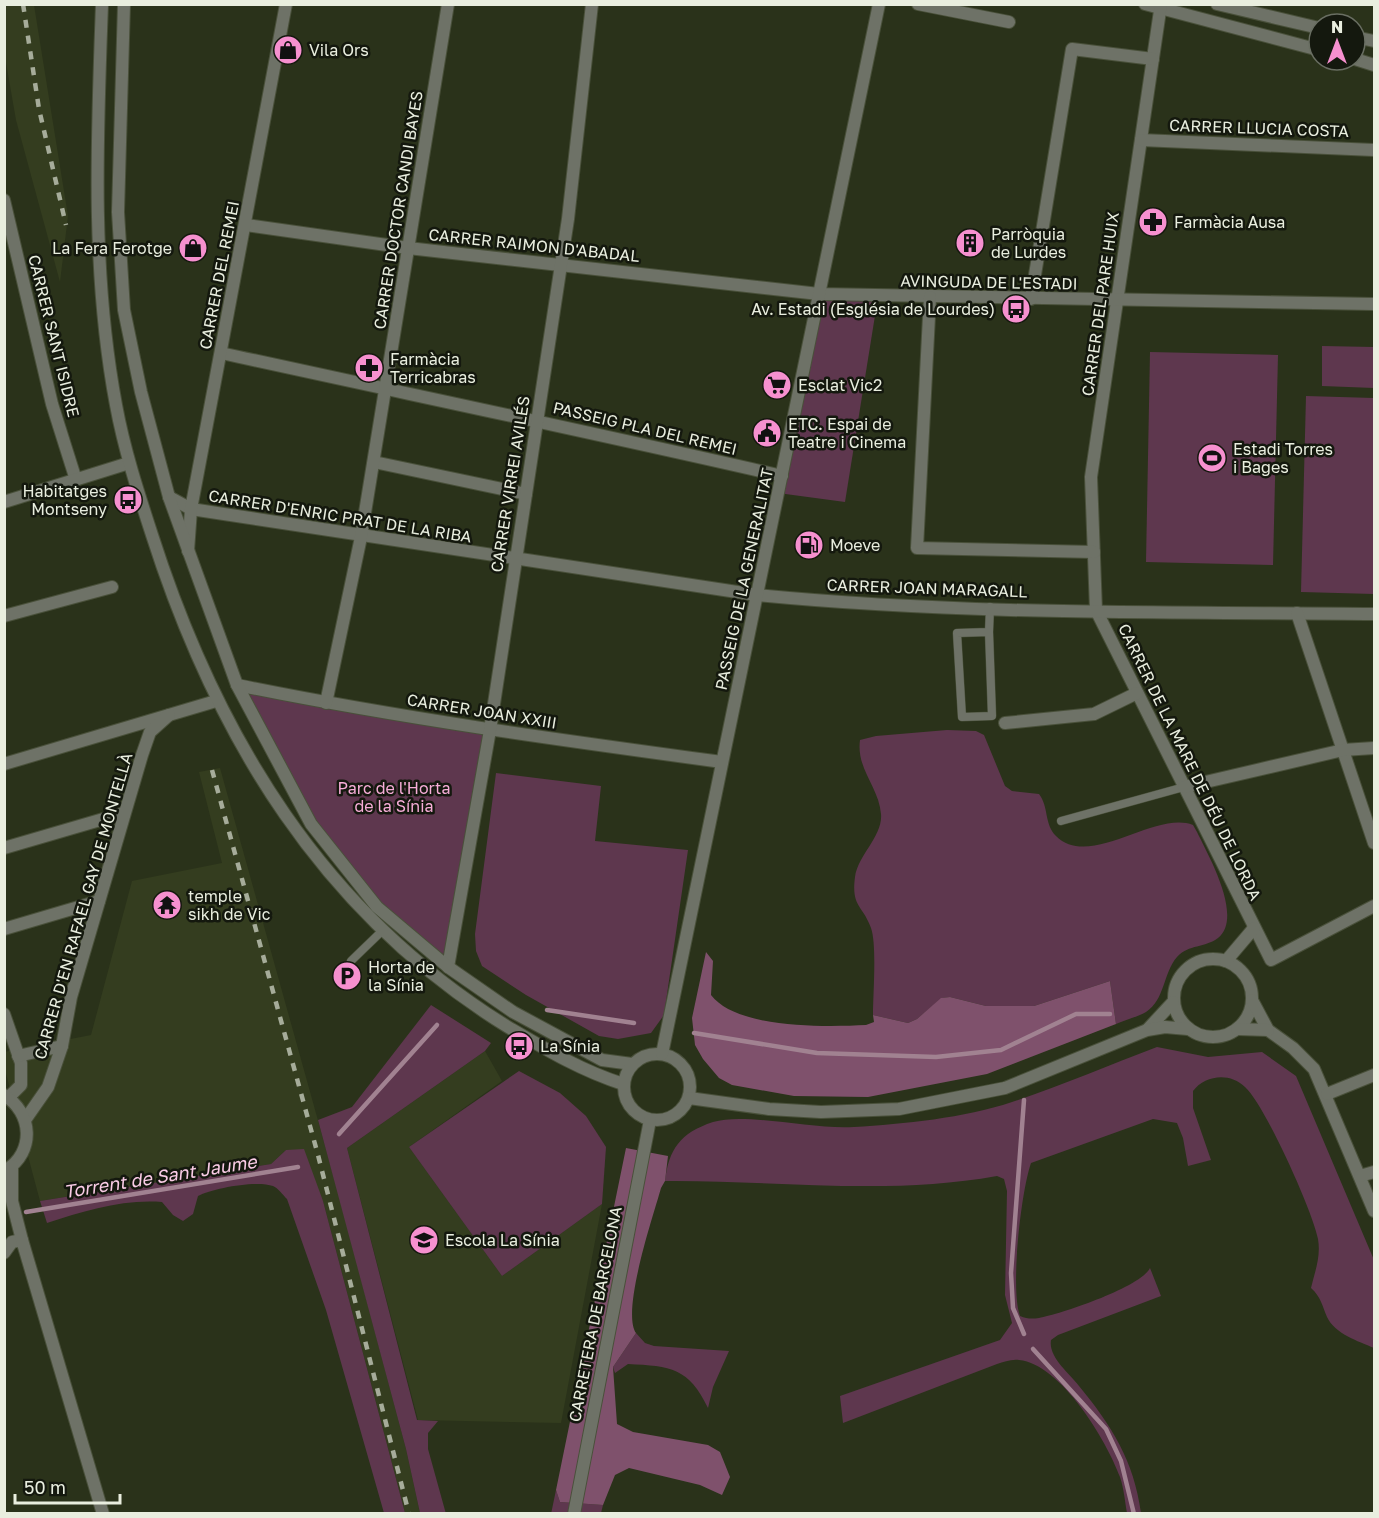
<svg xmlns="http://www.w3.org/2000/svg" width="1379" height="1518" font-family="'Golos Text',sans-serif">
	<rect width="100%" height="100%" fill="#2a321a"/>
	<g fill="#343d1f">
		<path d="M4,5H34L68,216L60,282L16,120L5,57Z"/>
		<path d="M220,768L339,1196L406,1449L420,1513H405L323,1201L286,1150L271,1164L40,1201L5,1070L4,1052L91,1035L132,881L222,863L199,772Z"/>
		<path d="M485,1051L502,1081L409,1147L502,1276L602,1204L561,1423L418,1420L347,1148Z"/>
	</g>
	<g fill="#5e374e">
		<path d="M819,294L878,297L845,502L778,493Z"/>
		<path d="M1322,346L1374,347V388L1322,386Z"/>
		<path d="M1150,352L1278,355L1273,565L1146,562Z"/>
		<path d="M1306,396L1374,398V594L1301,592Z"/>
		<path d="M237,685L490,730L448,967L377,907L311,824Z"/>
		<path d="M947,730L976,731L984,735L1005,786L1012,791L1039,794C1049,807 1044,824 1056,836C1090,870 1155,810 1193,825L1197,832C1208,855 1244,917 1218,938C1205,948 1189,944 1177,957C1163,973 1165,1000 1146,1012C1137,1017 1125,1020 1116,1024L1110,981L1034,1006H986L950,997L942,998L917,1019L908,1023L873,1015C873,994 877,945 871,928C863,905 851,907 855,877C858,855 883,836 881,814C879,787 856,769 860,740L876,736Z"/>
		<path d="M496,773L601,786L595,841L688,850L664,1015L651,1033L618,1039L599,1036L526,995L482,966L476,951L475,934Z"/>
		<path d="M431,1005L491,1043L485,1051L347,1148L417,1420L438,1421L428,1433V1449L446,1514L420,1513L406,1449L318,1120L352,1107Z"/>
		<path d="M1157,1047L1208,1057L1262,1052L1296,1076L1374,1260V1348C1358,1341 1335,1334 1327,1317C1322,1305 1321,1297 1311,1288C1315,1271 1321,1257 1318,1239C1313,1212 1265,1105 1245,1087C1230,1072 1205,1075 1193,1091V1108L1211,1160L1188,1166L1183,1138L1177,1123L1153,1119L1031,1163C1021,1192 1010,1289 1020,1316C1027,1319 1032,1319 1039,1318C1061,1314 1141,1287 1150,1268L1161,1296L1058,1335L1051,1340C1048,1357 1069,1373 1079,1386C1112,1426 1134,1461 1141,1513H1127C1125,1502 1124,1489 1120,1477C1107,1441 1061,1364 1019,1360C1011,1359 1004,1362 997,1364L843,1423L840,1396L1000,1340L1012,1323L1005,1295L1007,1191L1004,1179L997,1176C888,1196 775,1180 665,1181C669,1149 680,1133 713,1122C746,1112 814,1130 854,1127C904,1124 964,1118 1012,1102C1061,1086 1109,1065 1157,1047Z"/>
		<path d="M519,1071L560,1093L586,1116L606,1147L602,1204L502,1276L409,1147Z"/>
		<path d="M304,1149L323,1201L405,1513H384L326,1310L287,1199C283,1195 278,1188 273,1186C257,1180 213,1188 198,1196L193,1214L183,1221L173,1215L162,1202C123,1199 84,1211 47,1223L40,1201L271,1164L286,1150Z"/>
		<path d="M636,1333L645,1343L654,1346L729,1351L713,1387L708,1408C689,1368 671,1366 628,1364L615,1373L613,1367Z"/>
		<path d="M556,1490L560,1502L603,1505L601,1513L551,1514Z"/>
	</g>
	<g fill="#7f516c">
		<path d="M706,952L713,961L711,995C737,1029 825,1027 866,1025L874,1022L873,1015L908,1023L917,1019L941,998L950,997L986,1006H1034L1110,981L1116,1024L987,1074L868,1097L794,1096L732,1085L719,1078L703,1059L695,1045L692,1018Z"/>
		<path d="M626,1148L668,1156L665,1181L661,1188C653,1217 621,1311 636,1333L613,1367L617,1424L633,1432L708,1445L720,1452L730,1477L722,1495L700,1485L629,1468L615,1475L603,1505L560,1502L556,1490Z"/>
	</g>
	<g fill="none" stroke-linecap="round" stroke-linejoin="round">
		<g stroke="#a18291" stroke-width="4.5">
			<path d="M547,1010L634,1023"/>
			<path d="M694,1033L817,1053L936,1057L1001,1050L1076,1014H1110"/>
			<path d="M1024,1100L1011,1273L1013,1308L1024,1334"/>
			<path d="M339,1134L437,1025"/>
			<path d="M26,1212L298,1167"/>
			<path d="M1033,1349L1106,1429L1121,1461L1134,1514"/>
		</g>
		<g stroke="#49503a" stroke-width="9">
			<g id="service">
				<path d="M989,632L992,716L962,717L957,633L989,632L990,607"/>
				<path d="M1061,821L1184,787"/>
				<path d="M351,961L383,930"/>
			</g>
		</g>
		<g stroke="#49503a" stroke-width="14">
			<g id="minor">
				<path d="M918,4L1009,22"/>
				<path d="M1145,4L1319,50"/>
				<path d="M1161,4L1091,477L1096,610L1271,960L1374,906"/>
				<path d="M1217,4L1319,28"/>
				<path d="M1355,37L1374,41"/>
				<path d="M1355,59L1374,65"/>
				<path d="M1141,140L1374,150"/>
				<path d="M4,200L52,404L76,480"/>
				<path d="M246,225L408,248L819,294L1374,304"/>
				<path d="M930,297L917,548L1094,552"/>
				<path d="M1031,299L1072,49L1153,59"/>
				<path d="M221,353C408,394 595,433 782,476"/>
				<path d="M374,462L526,494"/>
				<path d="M169,497L191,509L757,595C962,615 1169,612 1374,614"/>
				<path d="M4,502L129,463"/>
				<path d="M188,551L191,509L286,4"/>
				<path d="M1297,613L1374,843"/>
				<path d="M4,616L112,587"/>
				<path d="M237,685C398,718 560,740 722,762"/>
				<path d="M326,703L361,537L448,4"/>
				<path d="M1005,723L1094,714L1137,693"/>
				<path d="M4,764L216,701"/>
				<path d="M1184,787L1343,750L1374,748"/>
				<path d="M4,848L124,813"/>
				<path d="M4,929L99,901"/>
				<circle cx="1213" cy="998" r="39"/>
				<path d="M1226,961L1254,928"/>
				<path d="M448,967L490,730L568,219L592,4"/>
				<path d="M1252,1000L1268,1030L1293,1048L1314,1069L1374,1211"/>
				<path d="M4,1014L21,1063V1085L8,1098"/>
				<path d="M1237,1029L1268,1030"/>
				<path d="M18,1056L62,1046"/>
				<path d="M1327,1094L1374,1075"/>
				<path d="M25,1120L48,1087L62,1046L71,997L142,755L150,732L169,715"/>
				<path d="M1360,1176L1374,1172"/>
				<path d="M4,1253L12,1242L22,1240"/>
			</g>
		</g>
		<g stroke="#49503a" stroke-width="14">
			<g id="tertiary">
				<path d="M102,4C97,139 91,272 116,405C124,449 138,492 152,535C217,738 323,913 508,1027C547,1050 580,1070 623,1084"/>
				<path d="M124,4L118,212L124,310L141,392L169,497L237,685L311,824L377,907L448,967L513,1012L602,1060L632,1064"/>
				<path d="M1148,1029L1173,1002"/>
				<circle cx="657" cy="1087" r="33"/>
				<path d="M662,1054L879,4"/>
				<path d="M4,1095C33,1113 35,1152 6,1170"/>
				<path d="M689,1098L769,1109L821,1112L899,1109L1005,1088L1147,1030L1165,1027L1188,1029"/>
				<path d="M12,1166V1201L22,1240L103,1514"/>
				<path d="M574,1514L650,1120"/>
			</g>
		</g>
		<use href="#service" stroke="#6e7267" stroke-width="8"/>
		<use href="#minor" stroke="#6e7267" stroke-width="12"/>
		<use href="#tertiary" stroke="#6e7267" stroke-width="12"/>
		<g stroke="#a6ac9a" stroke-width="4.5" stroke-dasharray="8 8" stroke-linecap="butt">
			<path d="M23,4L39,109L66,225"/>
			<path d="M212,770L318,1155L409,1514"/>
		</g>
	</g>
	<defs>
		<g id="shop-disc" transform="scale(1.5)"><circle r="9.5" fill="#f690cf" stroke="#14180e"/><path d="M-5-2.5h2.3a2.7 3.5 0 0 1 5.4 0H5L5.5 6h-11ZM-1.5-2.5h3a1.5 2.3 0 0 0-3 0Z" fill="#111"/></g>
		<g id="pharmacy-disc" transform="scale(1.5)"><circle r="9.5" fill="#f690cf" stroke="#14180e"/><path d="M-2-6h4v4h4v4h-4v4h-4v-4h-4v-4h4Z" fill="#111"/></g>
		<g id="building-disc" transform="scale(1.5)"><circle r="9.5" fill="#f690cf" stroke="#14180e"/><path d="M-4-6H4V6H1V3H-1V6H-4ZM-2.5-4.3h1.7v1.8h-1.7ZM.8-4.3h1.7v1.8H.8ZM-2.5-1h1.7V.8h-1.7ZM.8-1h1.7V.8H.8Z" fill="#111"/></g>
		<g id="bus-disc" transform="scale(1.5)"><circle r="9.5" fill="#f690cf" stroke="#14180e"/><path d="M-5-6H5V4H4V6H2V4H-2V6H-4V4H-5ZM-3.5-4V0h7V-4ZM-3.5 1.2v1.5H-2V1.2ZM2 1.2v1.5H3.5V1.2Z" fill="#111"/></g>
		<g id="supermarket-disc" transform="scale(1.5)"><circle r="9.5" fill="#f690cf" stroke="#14180e"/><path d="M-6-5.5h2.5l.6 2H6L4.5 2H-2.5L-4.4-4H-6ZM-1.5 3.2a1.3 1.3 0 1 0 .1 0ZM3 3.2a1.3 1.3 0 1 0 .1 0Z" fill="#111"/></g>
		<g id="civic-disc" transform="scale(1.5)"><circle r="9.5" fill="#f690cf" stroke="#14180e"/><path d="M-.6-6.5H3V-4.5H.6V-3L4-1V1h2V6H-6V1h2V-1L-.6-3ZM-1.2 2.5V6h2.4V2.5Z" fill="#111"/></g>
		<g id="stadium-disc" transform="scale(1.5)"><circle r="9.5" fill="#f690cf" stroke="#14180e"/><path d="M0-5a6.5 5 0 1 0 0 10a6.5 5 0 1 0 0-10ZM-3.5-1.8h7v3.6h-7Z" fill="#111"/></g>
		<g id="fuel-disc" transform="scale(1.5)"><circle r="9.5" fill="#f690cf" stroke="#14180e"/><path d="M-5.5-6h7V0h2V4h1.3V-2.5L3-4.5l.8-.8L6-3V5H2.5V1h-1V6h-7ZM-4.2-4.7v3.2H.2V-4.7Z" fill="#111"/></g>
		<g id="temple-disc" transform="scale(1.5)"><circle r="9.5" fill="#f690cf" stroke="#14180e"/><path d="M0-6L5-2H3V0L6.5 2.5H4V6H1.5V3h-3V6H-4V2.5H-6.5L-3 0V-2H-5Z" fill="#111"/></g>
		<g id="parking-disc" transform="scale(1.5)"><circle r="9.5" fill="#f690cf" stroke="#14180e"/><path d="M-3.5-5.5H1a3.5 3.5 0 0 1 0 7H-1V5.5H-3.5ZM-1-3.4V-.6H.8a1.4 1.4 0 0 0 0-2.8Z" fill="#111"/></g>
		<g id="school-disc" transform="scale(1.5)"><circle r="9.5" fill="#f690cf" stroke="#14180e"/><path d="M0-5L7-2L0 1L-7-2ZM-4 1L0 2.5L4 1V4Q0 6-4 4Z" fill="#111"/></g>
	</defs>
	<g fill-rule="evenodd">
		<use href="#shop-disc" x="288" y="50"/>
		<use href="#pharmacy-disc" x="1153" y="222"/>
		<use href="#building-disc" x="970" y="243"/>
		<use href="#shop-disc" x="193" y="248"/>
		<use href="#bus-disc" x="1016" y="309"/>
		<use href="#pharmacy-disc" x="369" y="368"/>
		<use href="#supermarket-disc" x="777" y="385"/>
		<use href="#civic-disc" x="767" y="433"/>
		<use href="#stadium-disc" x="1212" y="458"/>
		<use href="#bus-disc" x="128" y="500"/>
		<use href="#fuel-disc" x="809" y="545"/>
		<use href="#temple-disc" x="167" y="905"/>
		<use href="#parking-disc" x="347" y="976"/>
		<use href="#bus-disc" x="519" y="1046"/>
		<use href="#school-disc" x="424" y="1240"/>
	</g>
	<g text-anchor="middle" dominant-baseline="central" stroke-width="5" stroke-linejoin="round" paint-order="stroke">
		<g font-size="16" fill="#e9eedf" stroke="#14180e" text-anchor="start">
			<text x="309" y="50">Vila Ors</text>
			<text x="1174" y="222">Farmàcia Ausa</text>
			<text x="991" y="234">Parròquia<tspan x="991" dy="18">de Lurdes</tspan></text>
			<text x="172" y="248" text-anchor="end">La Fera Ferotge</text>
			<text x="995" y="309" text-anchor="end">Av. Estadi (Església de Lourdes)</text>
			<text x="390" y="359">Farmàcia<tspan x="390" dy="18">Terricabras</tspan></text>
			<text x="798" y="385">Esclat Vic2</text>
			<text x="788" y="424">ETC. Espai de<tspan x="788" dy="18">Teatre i Cinema</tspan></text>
			<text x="1233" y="449">Estadi Torres<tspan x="1233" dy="18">i Bages</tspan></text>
			<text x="107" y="491" text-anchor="end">Habitatges<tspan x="107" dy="18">Montseny</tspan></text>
			<text x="830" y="545">Moeve</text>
			<text x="188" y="896">temple<tspan x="188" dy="18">sikh de Vic</tspan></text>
			<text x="368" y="967">Horta de<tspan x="368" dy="18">la Sínia</tspan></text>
			<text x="540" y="1046">La Sínia</text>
			<text x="445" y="1240">Escola La Sínia</text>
		</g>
		<g font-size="16" fill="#e9eedf" stroke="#14180e">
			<text transform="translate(1259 128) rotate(2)">CARRER LLUCIA COSTA</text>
			<text transform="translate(398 210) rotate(-81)">CARRER DOCTOR CANDI BAYES</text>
			<text transform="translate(534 245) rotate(6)">CARRER RAIMON D'ABADAL</text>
			<text transform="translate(219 275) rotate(-79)">CARRER DEL REMEI</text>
			<text transform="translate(989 282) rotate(1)">AVINGUDA DE L'ESTADI</text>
			<text transform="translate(1100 304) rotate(-82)">CARRER DEL PARE HUIX</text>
			<text transform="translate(54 336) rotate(76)">CARRER SANT ISIDRE</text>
			<text transform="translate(645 428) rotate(13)">PASSEIG PLA DEL REMEI</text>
			<text transform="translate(510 484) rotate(-81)">CARRER VIRREI AVILÉS</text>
			<text transform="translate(340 516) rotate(9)">CARRER D'ENRIC PRAT DE LA RIBA</text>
			<text transform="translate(744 579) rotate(-78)">PASSEIG DE LA GENERALITAT</text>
			<text transform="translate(927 588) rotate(2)">CARRER JOAN MARAGALL</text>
			<text transform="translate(482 711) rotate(9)">CARRER JOAN XXIII</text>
			<text transform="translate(1190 762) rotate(64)">CARRER DE LA MARE DE DÉU DE LORDA</text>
			<text transform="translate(83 906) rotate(-74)">CARRER D'EN RAFAEL GAY DE MONTELLÀ</text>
			<text transform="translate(595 1314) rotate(-79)">CARRETERA DE BARCELONA</text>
		</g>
		<g font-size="16" fill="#f7add8" stroke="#14180e">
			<text x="394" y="788">Parc de l'Horta<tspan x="394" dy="18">de la Sínia</tspan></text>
		</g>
		<g font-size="18" font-style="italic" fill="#facce6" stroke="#14180e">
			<text transform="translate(160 1176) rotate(-9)">Torrent de Sant Jaume</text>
		</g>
	</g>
	<rect width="1379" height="1518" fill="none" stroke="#e9eedf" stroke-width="12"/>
	<g transform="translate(1337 42)"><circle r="28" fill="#14180e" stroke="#696e62" stroke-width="1.5"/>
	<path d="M0-4.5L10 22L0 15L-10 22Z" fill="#f690cf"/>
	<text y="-9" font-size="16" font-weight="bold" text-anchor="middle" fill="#e9eedf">N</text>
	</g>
	<path d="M15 1494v9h105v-9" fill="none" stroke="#e9eedf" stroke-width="3"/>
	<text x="24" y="1494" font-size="18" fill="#e9eedf" stroke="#14180e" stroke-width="4.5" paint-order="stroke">50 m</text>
</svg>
